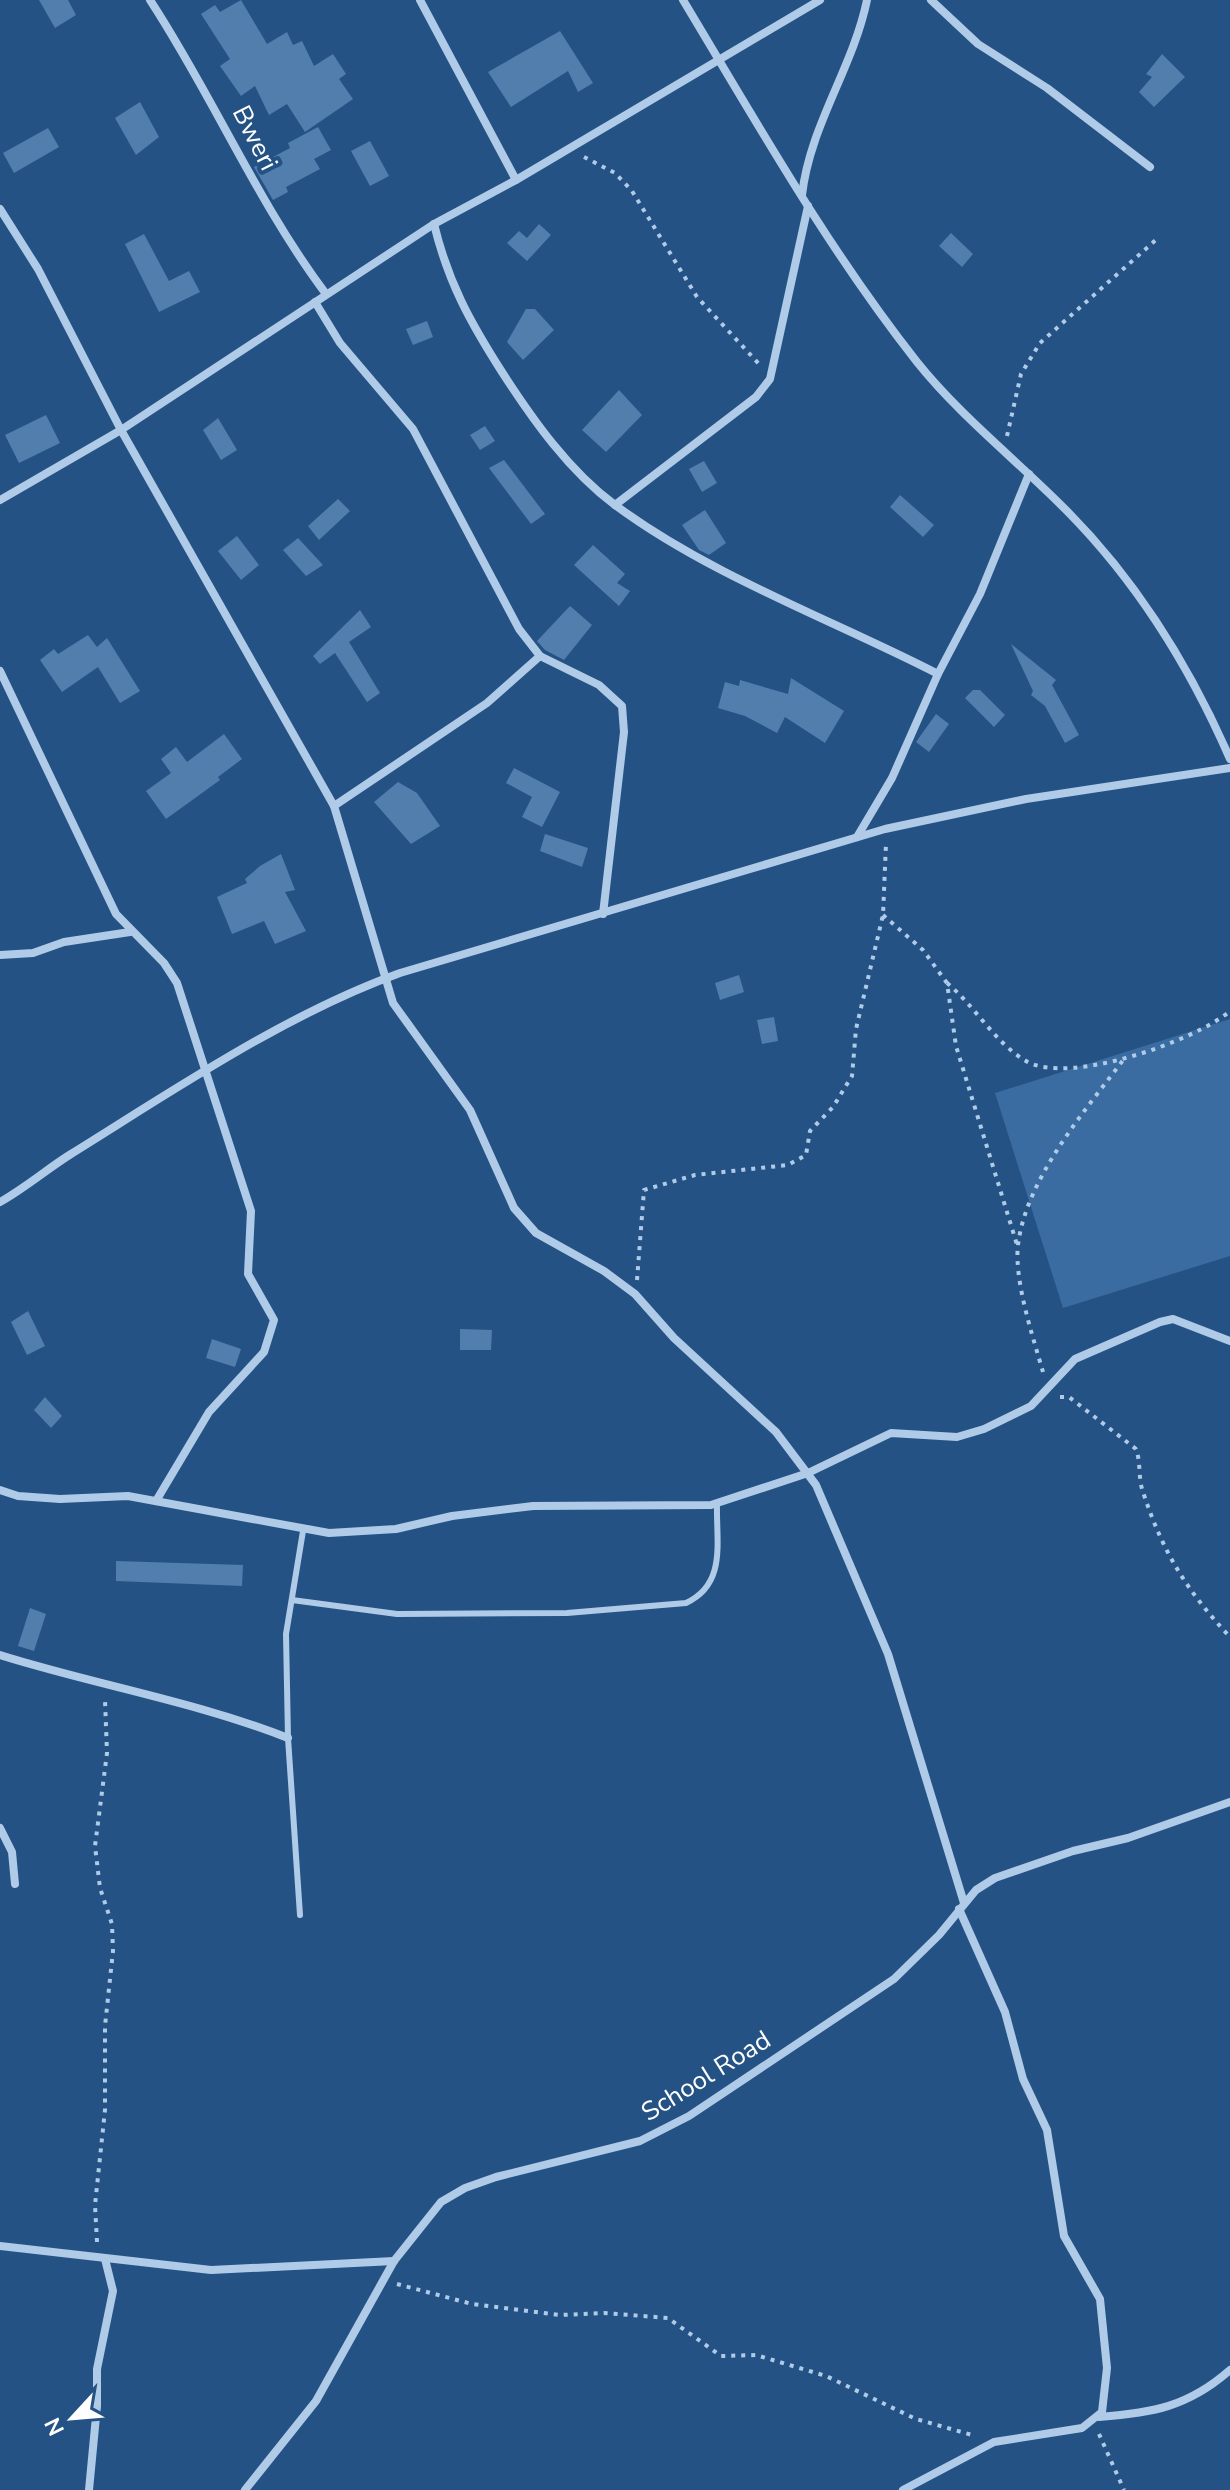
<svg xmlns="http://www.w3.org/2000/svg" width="1230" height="2490" font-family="'Nunito Sans',sans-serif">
	<rect width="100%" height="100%" fill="#255284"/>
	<path fill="#3a6ca1" d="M1230,1019V1256L1063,1308L995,1093Z"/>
	<g fill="#527eae">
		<path d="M39,0H68L76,15L55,28Z"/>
		<path d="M241,0L267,44L287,32L293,45L302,41L314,66L333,54L346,74L339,79L353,99L305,132L287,104L269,115L255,86L241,96L220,66L230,59L201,14L215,5L220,12Z"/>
		<path d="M560,31L593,83L578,92L568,71L511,107L488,72Z"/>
		<path d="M1162,54L1185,77L1154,107L1139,92L1152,77L1146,74Z"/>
		<path d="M140,102L159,137L136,155L115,118Z"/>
		<path d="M318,127L331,150L314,159L320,169L286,187L288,192L273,200L254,167L290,148L288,143Z"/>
		<path d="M48,128L59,147L14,173L3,153Z"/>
		<path d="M370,141L389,176L370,186L351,151Z"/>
		<path d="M539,224L551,235L527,261L507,243L519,231L527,238Z"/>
		<path d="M951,233L973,254L962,267L939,246Z"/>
		<path d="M144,234L169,281L189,271L200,292L159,312L125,244Z"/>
		<path d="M526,309H535L554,330L523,360L507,342Z"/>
		<path d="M427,321L433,337L413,345L406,329Z"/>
		<path d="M619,390L642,415L606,452L582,430Z"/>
		<path d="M46,415L60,443L19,463L5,435Z"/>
		<path d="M218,418L237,450L221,460L203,430Z"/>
		<path d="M485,426L495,441L480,450L470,435Z"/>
		<path d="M504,460L545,514L531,524L489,468Z"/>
		<path d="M704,461L717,483L702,492L689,469Z"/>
		<path d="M900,495L934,525L923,537L890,507Z"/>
		<path d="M338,499L350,511L319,540L308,526Z"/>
		<path d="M705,510L726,543L709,555L699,550L682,525Z"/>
		<path d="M237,536L259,565L241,580L218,551Z"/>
		<path d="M298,538L323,565L306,576L283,550Z"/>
		<path d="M593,545L625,574L617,583L630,591L619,606L574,565Z"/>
		<path d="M570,606L592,625L564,660L545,650L537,641Z"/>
		<path d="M360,610L371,627L349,642L380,693L367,702L335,653L320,664L313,656Z"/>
		<path d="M88,635L97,647L107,638L140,691L120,703L98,667L62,692L40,660L54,649L58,654Z"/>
		<path d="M1011,644L1056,680L1052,685L1079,735L1065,743L1045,706L1031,695L1033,691Z"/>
		<path d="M791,678L844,711L825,743L785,717L777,733L745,716L718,708L725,682L739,686L740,680L788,694Z"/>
		<path d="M973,690H980L1005,715L994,727L965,698Z"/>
		<path d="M936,714L949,724L929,752L916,742Z"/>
		<path d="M224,734L242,759L218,777L220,780L166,819L146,791L171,773L161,759L176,747L187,762Z"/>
		<path d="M514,768L560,792L542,827L522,817L532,797L506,783Z"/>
		<path d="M398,782L417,793L440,826L411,844L374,802Z"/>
		<path d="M545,834L588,848L582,867L540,851Z"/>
		<path d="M281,854L295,890L285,892L306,931L275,944L264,921L232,934L217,897L247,883L245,879L260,866Z"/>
		<path d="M739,975L744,992L720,1000L715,983Z"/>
		<path d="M774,1017L778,1041L762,1044L757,1020Z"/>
		<path d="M28,1311L45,1346L27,1355L11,1322Z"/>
		<path d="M460,1329L492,1330L491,1350H460Z"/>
		<path d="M212,1339L241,1349L235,1367L206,1358Z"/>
		<path d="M45,1397L62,1416L51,1428L34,1410Z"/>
		<path d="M116,1561L243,1565L242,1586L116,1581Z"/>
		<path d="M30,1608L46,1614L34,1651L18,1646Z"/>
	</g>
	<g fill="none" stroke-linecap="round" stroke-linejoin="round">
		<g stroke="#afcbe8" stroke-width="4" stroke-dasharray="4 6" stroke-linecap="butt">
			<path d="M584,157L615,173L632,191L697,297L759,364"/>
			<path d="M1007,436L1021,374L1040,343L1158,238"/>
			<path d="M883,915L923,950L947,983L956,1046L1018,1248"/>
			<path d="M947,983C975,1006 995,1043 1026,1061C1068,1086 1195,1041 1230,1011"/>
			<path d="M637,1280L644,1190L695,1175L788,1165L806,1155L810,1131L833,1107L852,1076L856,1029L883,915L886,843"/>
			<path d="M1043,1372C1033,1337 1014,1281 1018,1245C1026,1179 1084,1112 1124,1059"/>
			<path d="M1060,1397H1069L1136,1449C1141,1462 1138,1478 1143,1492C1163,1553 1187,1591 1230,1637"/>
			<path d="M97,2242L95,2205L105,2110V2026L113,1951L112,1924L100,1888L95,1846L107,1753L105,1700"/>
			<path d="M397,2284L472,2304L560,2315L604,2313L668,2318L721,2356L756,2355L826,2376L916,2419L972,2435"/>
			<path d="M1099,2434L1124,2490"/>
		</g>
		<g stroke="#afcbe8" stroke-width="6">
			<path d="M292,1600L397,1614L567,1613L686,1603C727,1584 716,1542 717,1504"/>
			<path d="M300,1915L288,1738L286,1634L303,1531"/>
		</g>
		<g stroke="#afcbe8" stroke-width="8">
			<path d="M150,0C213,96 257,202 326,294"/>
			<path d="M420,0L516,180"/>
			<path d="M683,0C757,123 828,249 917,362C961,417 1019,462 1068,512C1138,583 1190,667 1230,759"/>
			<path d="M931,0L978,44L1047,88L1150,167"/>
			<path d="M802,195C810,125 853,68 867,0"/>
			<path d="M0,209L38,269L121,430L334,806L393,1003L470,1110L514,1208L536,1233L604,1271L635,1294L674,1338L776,1432L816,1485L888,1654L964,1903"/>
			<path d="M434,224C448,282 470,322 502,372C533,420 569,471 615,505C711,576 833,620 938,674"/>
			<path d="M315,302L340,343L413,429L519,629L540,656L599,685L622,706L624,732L603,914"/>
			<path d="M0,500L121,430L434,224L516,180L820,0"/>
			<path d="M615,505L756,397L770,379L808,206"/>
			<path d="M0,671L116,914L164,963L177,983L251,1211L248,1274L274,1320L264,1352L209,1412L156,1501"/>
			<path d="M334,806L487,703L540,656"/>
			<path d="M857,837L892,778L938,674L980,594L1029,474"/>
			<path d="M0,955L33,953L64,942L130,932"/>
			<path d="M0,1202C25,1188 47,1169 71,1154C174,1090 286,1014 400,973L885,829L1026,799L1230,768"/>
			<path d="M0,1490L18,1496L60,1499L128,1496L329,1533L396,1529L452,1516L533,1506L711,1505L808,1473L891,1433L957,1437L984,1429L1031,1406L1075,1359L1160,1322L1173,1319L1230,1341"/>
			<path d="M0,1655C96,1685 194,1701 288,1738"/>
			<path d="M0,1828L12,1852L15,1884"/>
			<path d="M0,2246L211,2270L394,2261"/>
			<path d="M1099,2417C1152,2413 1188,2407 1230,2370"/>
			<path d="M89,2490L97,2406V2369L113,2291L105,2259"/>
			<path d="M245,2490L316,2401L394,2261L441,2202L465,2188L496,2177L640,2141L689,2116L894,1979L939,1935L976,1890L995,1878L1073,1851L1128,1838L1230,1802"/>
			<path d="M903,2490L994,2442L1082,2428L1102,2412L1107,2368L1100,2299L1064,2236L1047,2130L1023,2079L1005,2012L959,1909"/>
		</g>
	</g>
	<g text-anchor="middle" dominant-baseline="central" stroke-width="8" stroke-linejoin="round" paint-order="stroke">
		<g font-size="26" fill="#fff" stroke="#255284">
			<text transform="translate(255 138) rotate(63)">Bweri</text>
			<text transform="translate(706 2076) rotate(-32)">School Road</text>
		</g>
	</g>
	<g transform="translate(72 2418) rotate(244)" stroke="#255284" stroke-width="6" paint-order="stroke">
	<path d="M0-6L14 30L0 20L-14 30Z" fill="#ffffff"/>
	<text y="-12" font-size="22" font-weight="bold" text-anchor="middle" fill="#ffffff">N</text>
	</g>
</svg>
